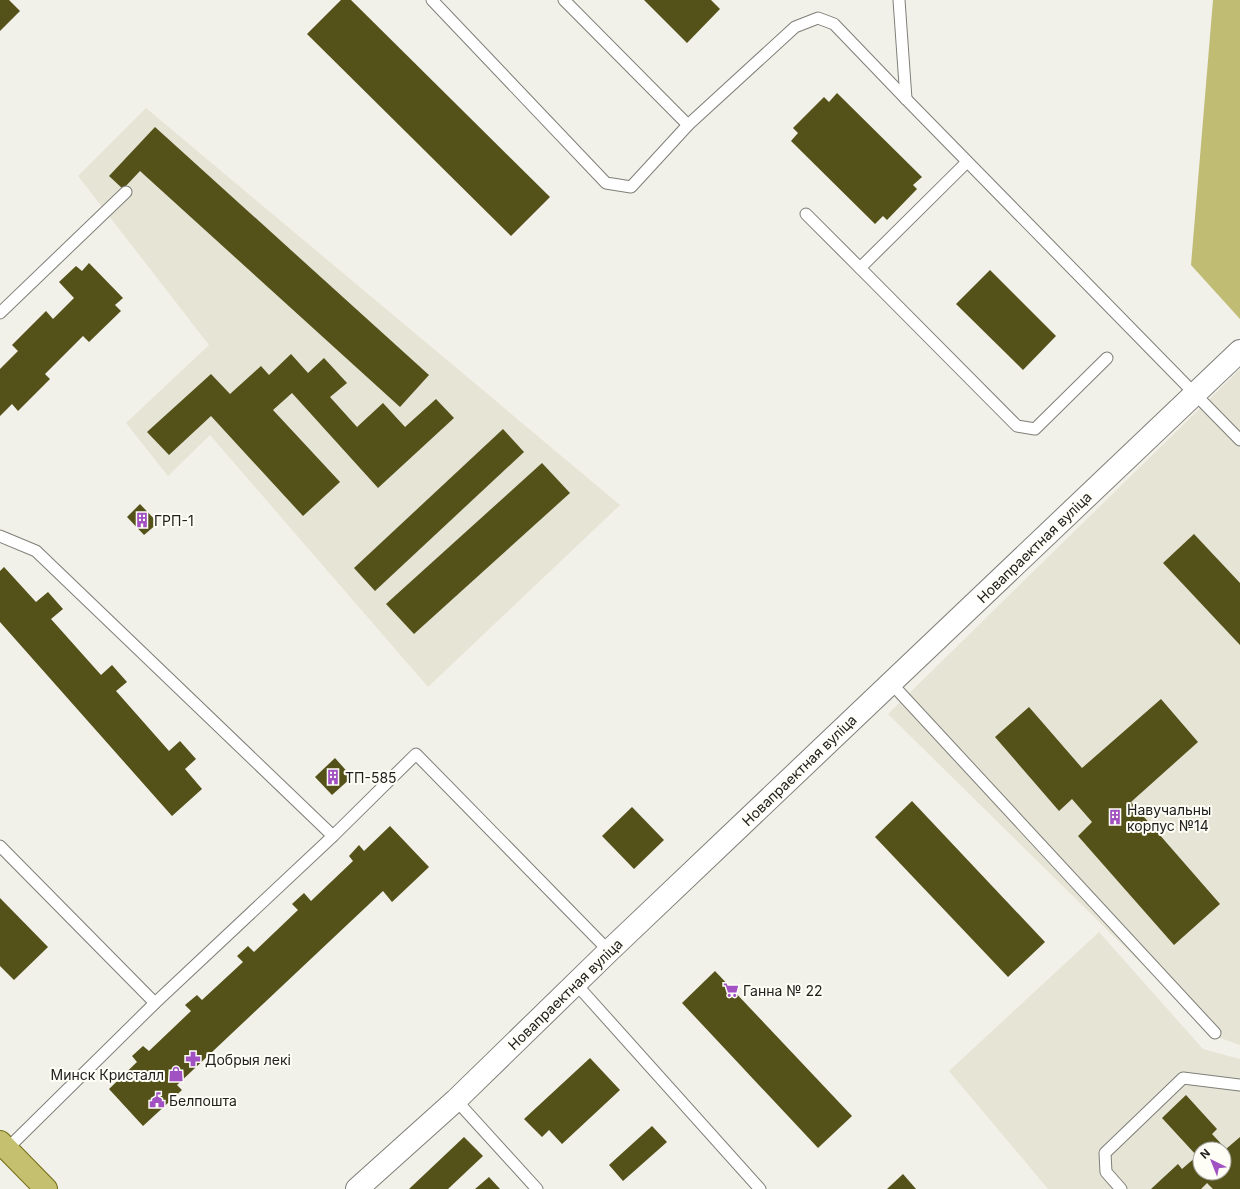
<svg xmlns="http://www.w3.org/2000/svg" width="1240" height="1189" font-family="Inter,sans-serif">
	<rect width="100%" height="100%" fill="#f1f1e9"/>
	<g fill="#e5e4d5" fill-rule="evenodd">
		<path d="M146,108L620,505L428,687L210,435L168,476L126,423L209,345L78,176Z"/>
		<path d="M1240,369V1045L1215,1036L888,714Z"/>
		<path d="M1099,932L1203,1049L1240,1059V1189H1048L949,1071ZM1200,1149H1224V1173H1200Z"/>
	</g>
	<path fill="#c1bc74" d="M1213,0H1240V319L1191,265Z"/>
	<g fill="#545119" fill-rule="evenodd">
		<path d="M0,0H9L20,11L0,31Z"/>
		<path d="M341,0H351L550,197L511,236L307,34Z"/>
		<path d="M644,0H711L720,9L687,43Z"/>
		<path d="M837,93L922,177L913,185L917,189L887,220L883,216L875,224L791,141L798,133L793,128L824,97L829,102Z"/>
		<path d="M155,127L429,375L400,407L140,171L123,189L109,176Z"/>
		<path d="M89,263L123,298L115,305L121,311L89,342L83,336L45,374L50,379L18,411L12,404L0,416V369L18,351L12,345L46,311L53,319L74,298L59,282L76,266L82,271Z"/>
		<path d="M990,270L1056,336L1023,370L956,304Z"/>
		<path d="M291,354L308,373L324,358L347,383L330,397L357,427L383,403L405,427L436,399L454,418L378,488L292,393L273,410L340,482L303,516L211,416L169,455L147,432L211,374L230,394L261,366L269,375Z"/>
		<path d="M503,429L524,452L375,591L354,568Z"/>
		<path d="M542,463L570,493L414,634L386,604Z"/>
		<path d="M140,504L158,523L144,535L127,517Z"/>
		<path d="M1194,534L1240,583V645L1163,563Z"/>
		<path d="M4,567L36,602L48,592L63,609L51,619L101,675L112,665L127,682L116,691L169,751L180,741L196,759L185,769L202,789L172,816L0,622V571Z"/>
		<path d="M1161,699L1198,742L1131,802L1220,904L1174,945L1078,836L1092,822L1072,799L1059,811L995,737L1029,707L1082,768Z"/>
		<path d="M335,758L352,777L332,795L315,777Z"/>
		<path d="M912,801L1045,942L1008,977L875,837Z"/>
		<path d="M632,807L664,840L634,869L602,836Z"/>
		<path d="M390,826L429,867L392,902L383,891L177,1085L182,1090L143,1126L109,1089L137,1062L132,1056L143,1046L149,1051L191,1011L185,1005L197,995L202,1000L243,962L237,956L248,946L254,952L298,910L292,904L304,893L311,901L353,861L349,856L359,845L364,851Z"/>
		<path d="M0,898L48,947L14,980L0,966Z"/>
		<path d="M715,971L852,1116L818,1148L682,1003Z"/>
		<path d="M590,1058L620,1090L562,1144L549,1130L542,1137L524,1119Z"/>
		<path d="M1186,1095L1217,1129L1212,1134L1226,1149L1240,1137V1189H1213L1207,1183L1201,1189H1151L1178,1164L1182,1169L1197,1156L1162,1118ZM1200,1149H1224V1173H1200Z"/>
		<path d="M652,1126L667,1142L623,1181L609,1165Z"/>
		<path d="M464,1137L483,1156L448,1189H409Z"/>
		<path d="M903,1174L916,1189H887Z"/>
		<path d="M489,1177L500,1189H475Z"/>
	</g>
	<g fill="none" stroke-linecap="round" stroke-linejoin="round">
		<g stroke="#7f7e78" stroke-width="13">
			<g id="lane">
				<path d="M432,0L606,183L631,187L688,125"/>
				<path d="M564,0L688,125L795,27L818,18L834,24L906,99L1240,440"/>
				<path d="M899,0L906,99"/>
				<path d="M806,214L860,268L967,162"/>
				<path d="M860,268L1017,426L1035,429L1107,358"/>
				<path d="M0,313L126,192"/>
				<path d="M0,536L36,551L333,836"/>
				<path d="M891,683L1215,1033"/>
				<path d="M0,846L155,1003L333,836L416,754L609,951"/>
				<path d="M576,984L760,1189"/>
				<path d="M456,1100L537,1189"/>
				<path d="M7,1149L155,1003"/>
				<path d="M1121,1189L1106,1172L1105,1153L1183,1078L1240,1085"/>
			</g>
		</g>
		<g stroke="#7f7e78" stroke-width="24">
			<path id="street" d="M357,1189L456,1100L609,951L1240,351"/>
		</g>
		<g stroke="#726c15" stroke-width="24">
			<path id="primary" d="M0,1142L46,1189"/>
		</g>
		<use href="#lane" stroke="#fff" stroke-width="11"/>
		<use href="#street" stroke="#fff" stroke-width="22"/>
		<use href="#primary" stroke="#c5bf70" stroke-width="22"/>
	</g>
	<defs>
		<g id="building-bare" transform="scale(1.2)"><path d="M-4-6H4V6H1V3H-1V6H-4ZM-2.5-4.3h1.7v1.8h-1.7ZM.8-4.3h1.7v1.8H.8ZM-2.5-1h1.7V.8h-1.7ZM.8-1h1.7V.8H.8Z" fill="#a151c1" stroke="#fefef6" stroke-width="2.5" paint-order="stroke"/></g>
		<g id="supermarket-bare" transform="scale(1.2)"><path d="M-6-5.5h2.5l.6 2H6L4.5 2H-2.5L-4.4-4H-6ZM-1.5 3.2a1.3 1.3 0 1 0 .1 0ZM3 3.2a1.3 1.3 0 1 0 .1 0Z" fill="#a151c1" stroke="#fefef6" stroke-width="2.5" paint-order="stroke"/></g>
		<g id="pharmacy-bare" transform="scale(1.2)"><path d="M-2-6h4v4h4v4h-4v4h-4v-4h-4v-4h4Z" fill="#a151c1" stroke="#fefef6" stroke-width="2.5" paint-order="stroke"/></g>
		<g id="shop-bare" transform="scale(1.2)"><path d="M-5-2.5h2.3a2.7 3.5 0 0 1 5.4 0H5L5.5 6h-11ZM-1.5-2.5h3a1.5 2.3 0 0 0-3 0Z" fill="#a151c1" stroke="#fefef6" stroke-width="2.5" paint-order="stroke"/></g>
		<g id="civic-bare" transform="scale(1.2)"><path d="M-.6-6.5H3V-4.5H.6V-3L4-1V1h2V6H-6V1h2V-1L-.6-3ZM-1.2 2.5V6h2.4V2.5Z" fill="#a151c1" stroke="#fefef6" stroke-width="2.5" paint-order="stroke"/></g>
	</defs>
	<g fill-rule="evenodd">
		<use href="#building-bare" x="142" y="520"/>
		<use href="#building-bare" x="333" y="777"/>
		<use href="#building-bare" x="1115" y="817"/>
		<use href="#supermarket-bare" x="731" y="990"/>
		<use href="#pharmacy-bare" x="193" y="1059"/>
		<use href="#shop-bare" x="176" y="1074"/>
		<use href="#civic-bare" x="157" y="1100"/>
	</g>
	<g text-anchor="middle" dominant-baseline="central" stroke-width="4" stroke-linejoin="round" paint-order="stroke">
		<g font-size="14" fill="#21201e" stroke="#fefef6" text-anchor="start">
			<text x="154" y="520">ГРП-1</text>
			<text x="345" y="777">ТП-585</text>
			<text x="1127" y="809">Навучальны<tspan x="1127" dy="16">корпус №14</tspan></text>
			<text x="743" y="990">Ганна № 22</text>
			<text x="205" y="1059">Добрыя лекі</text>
			<text x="164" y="1074" text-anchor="end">Минск Кристалл</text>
			<text x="169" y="1100">Белпошта</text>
		</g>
		<g font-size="14" fill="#21201e" stroke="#fefef6">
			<text transform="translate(1034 547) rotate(-44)">Новапраектная вуліца</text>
			<text transform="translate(799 770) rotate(-44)">Новапраектная вуліца</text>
			<text transform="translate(565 994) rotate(-44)">Новапраектная вуліца</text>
		</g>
	</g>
	<g transform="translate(1212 1161) rotate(317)"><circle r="19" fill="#fefef6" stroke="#a6a5a0"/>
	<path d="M0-3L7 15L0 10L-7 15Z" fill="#a151c1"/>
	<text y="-6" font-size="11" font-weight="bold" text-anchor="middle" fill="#21201e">N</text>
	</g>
</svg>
